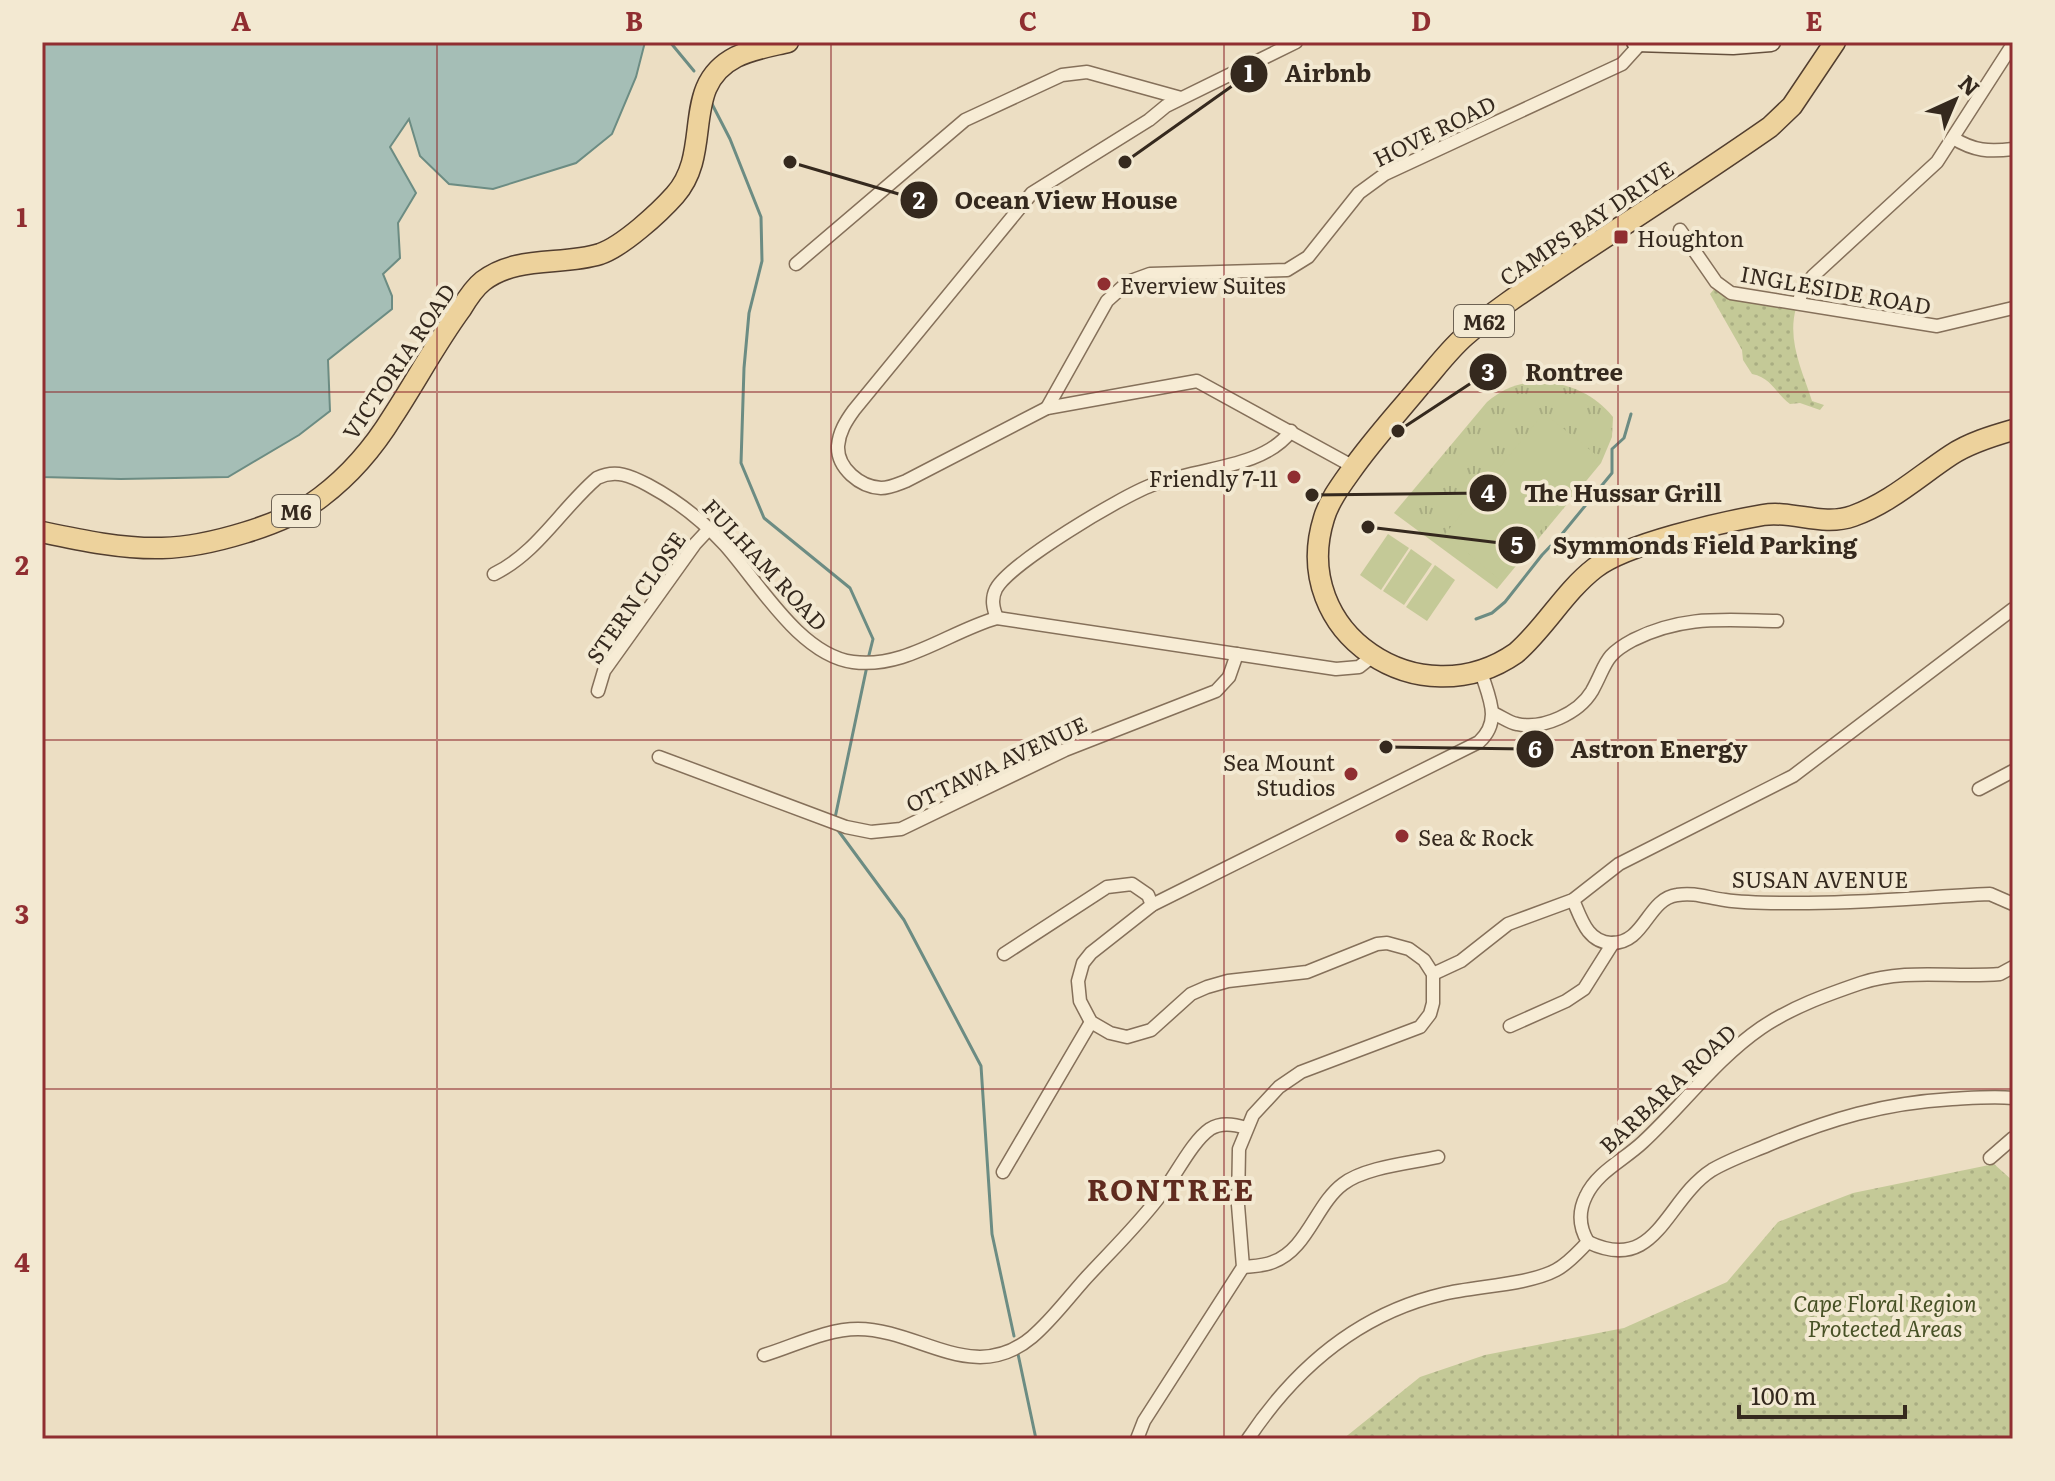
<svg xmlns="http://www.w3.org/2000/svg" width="2055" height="1481" font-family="Literata,serif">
	<defs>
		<pattern id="grass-tufts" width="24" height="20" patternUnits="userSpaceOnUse" patternTransform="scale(2)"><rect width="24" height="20" fill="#c4c997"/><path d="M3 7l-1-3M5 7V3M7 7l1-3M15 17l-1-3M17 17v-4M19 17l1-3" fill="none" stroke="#a9ad82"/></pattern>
		<pattern id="park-dots" width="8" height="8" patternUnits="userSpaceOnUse" patternTransform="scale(2)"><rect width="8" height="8" fill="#c4c997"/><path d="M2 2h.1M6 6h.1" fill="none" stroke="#a9ad82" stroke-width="1.8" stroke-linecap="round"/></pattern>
	</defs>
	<rect width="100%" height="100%" fill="#ecdec3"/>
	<path fill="url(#grass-tufts)" d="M1542,381C1572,385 1594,394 1613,417L1612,437L1601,463L1497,589L1394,513L1487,402C1505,387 1519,383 1542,381Z"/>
	<g fill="url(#park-dots)">
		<path d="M1715,288L1796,308C1787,341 1802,370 1812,401L1824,405L1820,410L1800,403L1790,404C1775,393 1772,378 1752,374L1743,360L1742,350L1710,294Z"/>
		<path d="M1994,1164L2013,1181V1439H1343L1420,1377L1485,1355L1624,1328L1727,1282L1778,1222L1853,1193Z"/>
	</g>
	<g fill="#c4c997">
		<path d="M1544,413L1600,458L1500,580L1445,534Z"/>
		<path d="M1388,534L1409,548L1381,590L1360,575Z"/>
		<path d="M1411,549L1432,564L1404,605L1383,591Z"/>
		<path d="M1435,565L1455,580L1427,621L1406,607Z"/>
	</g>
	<path fill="#a5beb6" stroke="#6c8c83" stroke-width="2" d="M42,42H645L636,77L612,134L576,163L493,189L449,184L420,156L409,119L390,147L416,193L398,223L400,258L383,274L392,296V309L328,360L330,411L299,435L228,477L121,479L42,477Z"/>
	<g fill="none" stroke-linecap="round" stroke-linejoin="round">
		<g stroke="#6c8c83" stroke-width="3">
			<path d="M670,42L694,71"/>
			<path d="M711,102L730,139L761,217L762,261L749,313L744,368L741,463L764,518L850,588L873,639L868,659"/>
			<path d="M1476,619L1492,613L1505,602L1542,555L1562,534L1612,473V449L1624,438L1631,414"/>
			<path d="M835,818L867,666"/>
			<path d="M837,829L904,920L981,1066L992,1234L1014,1336"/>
			<path d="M1018,1354L1036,1439"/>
		</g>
		<g stroke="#85705a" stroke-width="15">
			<g id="street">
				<path d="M1296,42L1166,106L1149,120L1032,193L854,410C846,421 839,432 838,446C837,468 860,487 881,488C890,488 898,484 906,481L1047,408L1197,381L1354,467"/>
				<path d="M1953,138C1974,151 1989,152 2013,149"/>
				<path d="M1680,230L1716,282L1731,293L1937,326L2013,308"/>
				<path d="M796,264L965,120L1062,75L1087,72L1181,98"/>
				<path d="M1798,303L1804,287L1813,276L1937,162L2013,44"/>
				<path d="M1047,408L1107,301L1128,282L1150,274L1287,270L1308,257L1359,193L1385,174L1622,64L1641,43"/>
				<path d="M494,574C537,553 561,509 597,478C616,469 631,476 648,485C678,501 703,521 725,545C759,583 800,655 853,662C905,669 950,631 997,618L1336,669L1359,667L1373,656"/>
				<path d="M997,618C993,608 991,599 996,589C1010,563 1122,496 1152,485C1195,468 1263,469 1291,431"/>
				<path d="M598,691L604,671L695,544L709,529"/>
				<path d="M1495,714C1502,717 1510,723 1517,724C1543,730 1579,713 1592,691C1607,664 1603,656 1633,640C1683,615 1723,620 1777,621"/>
				<path d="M659,757L846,827L871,832L901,829L1065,750L1216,691L1229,677L1237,654"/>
				<path d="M1979,789L2013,771"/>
				<path d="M1573,900C1581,918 1587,942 1611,943C1645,944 1647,899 1677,895C1695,892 1708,898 1725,900C1745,903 1767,903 1787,903C1854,904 1922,897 1990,894L2013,904"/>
				<path d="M1004,954L1107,887L1132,884L1148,895L1152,905"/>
				<path d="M1433,974L1461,961L1508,924L1573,900L1619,864L1793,776L2013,609"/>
				<path d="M1510,1026L1566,1001L1584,989L1613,943"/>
				<path d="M1990,1158L2013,1138"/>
				<path d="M1003,1172L1091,1022"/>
				<path d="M1588,1242C1579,1227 1578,1212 1586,1196C1597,1172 1624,1160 1643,1142C1683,1105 1716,1059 1761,1028C1792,1007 1826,995 1861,983C1906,968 1953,978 2000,974L2013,967"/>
				<path d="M1588,1242C1657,1275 1665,1200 1712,1170C1729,1160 1749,1153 1768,1145C1830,1119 1884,1103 1952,1099C1972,1098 1993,1096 2013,1098"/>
				<path d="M1243,1267C1253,1266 1264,1266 1273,1262C1307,1250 1316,1204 1343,1184C1365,1167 1411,1163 1438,1157"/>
				<path d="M764,1355C794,1346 826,1329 858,1329C919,1329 974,1386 1032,1337C1052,1320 1068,1298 1086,1278C1110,1252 1137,1226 1159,1197C1174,1179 1191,1142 1210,1129C1221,1122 1234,1124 1246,1128"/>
				<path d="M1137,1439L1144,1421L1243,1267L1238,1205L1239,1149L1253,1115L1279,1087L1301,1072L1420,1027L1430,1014L1433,1003V974L1424,960L1409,949L1387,943L1377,944L1307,972L1228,981L1207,987L1191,994L1151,1030L1127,1037L1110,1033L1091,1022L1080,1001L1078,981L1083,963L1091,953L1152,905L1479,742C1502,721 1489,698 1481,672"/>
				<path d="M1248,1439C1296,1367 1358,1314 1443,1294C1476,1286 1528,1285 1556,1270C1569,1263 1578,1252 1588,1242"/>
			</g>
		</g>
		<g stroke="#66513e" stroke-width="21">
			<path id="secondary" d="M1636,42L1733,45L1771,42"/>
		</g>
		<g stroke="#523e2f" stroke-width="23">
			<g id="primary">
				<path d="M1835,42L1792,106L1770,127C1707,171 1642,213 1578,255C1540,281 1499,306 1465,336C1448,351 1435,369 1420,386C1397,414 1372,441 1351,471C1341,485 1329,501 1324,518C1288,633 1420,720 1516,653C1545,628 1564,592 1595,568C1625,544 1723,522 1763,515C1793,510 1822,527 1853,516C1890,503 1919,476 1951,455C1969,443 1992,436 2013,430"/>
				<path d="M42,532C80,540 122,549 162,548C207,547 285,525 321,497C350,475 374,447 393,416C416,381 436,343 461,309C467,299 474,288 483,281C517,255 562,266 600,254C623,246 659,213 675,195C714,151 679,86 736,57C752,49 771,46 788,42"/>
			</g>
		</g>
		<use href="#street" stroke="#f7ecd5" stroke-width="12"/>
		<use href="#secondary" stroke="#f7ecd5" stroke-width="18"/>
		<use href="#primary" stroke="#edd29c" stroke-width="20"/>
	</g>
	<path fill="none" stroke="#902e31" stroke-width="2" stroke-opacity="0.55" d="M437,42V1439M831,42V1439M1224,42V1439M1618,42V1439M42,392H2013M42,740H2013M42,1089H2013"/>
	<g fill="#902e31" stroke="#f3e9d2" stroke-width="3">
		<rect x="1613" y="229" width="16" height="16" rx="4"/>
		<circle cx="1104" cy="284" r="8"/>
		<circle cx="1294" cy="477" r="8"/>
		<circle cx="1351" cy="774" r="8"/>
		<circle cx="1402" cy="836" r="8"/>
	</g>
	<g text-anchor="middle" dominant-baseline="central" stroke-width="8" stroke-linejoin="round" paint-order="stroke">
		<g fill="#f3e9d2" stroke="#6e6354" stroke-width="2">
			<rect x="1454" y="305" width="60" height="32" rx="6"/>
			<rect x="272" y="495" width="48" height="32" rx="6"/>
		</g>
		<g font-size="20" font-weight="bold" fill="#35291e">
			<text x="1484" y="321">M62</text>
			<text x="296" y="511">M6</text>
		</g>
		<g font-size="22" fill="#35291e" stroke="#f3e9d2">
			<text transform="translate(1434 130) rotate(-26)">HOVE ROAD</text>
			<text transform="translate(1586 222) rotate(-34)">CAMPS BAY DRIVE</text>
			<text transform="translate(1836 289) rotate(10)">INGLESIDE ROAD</text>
			<text transform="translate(398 361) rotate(-56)">VICTORIA ROAD</text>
			<text transform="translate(766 564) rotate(47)">FULHAM ROAD</text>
			<text transform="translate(635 597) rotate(-55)">STERN CLOSE</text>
			<text transform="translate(996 763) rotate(-25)">OTTAWA AVENUE</text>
			<text x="1820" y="878">SUSAN AVENUE</text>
			<text transform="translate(1667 1088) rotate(-43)">BARBARA ROAD</text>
		</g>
		<g font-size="22" fill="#35291e" stroke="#f3e9d2" text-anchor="start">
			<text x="1637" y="237">Houghton</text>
			<text x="1120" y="284">Everview Suites</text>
			<text x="1278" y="477" text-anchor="end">Friendly 7-11</text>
			<text x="1335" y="761" text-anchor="end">Sea Mount<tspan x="1335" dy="25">Studios</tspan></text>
			<text x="1418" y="836">Sea &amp; Rock</text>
		</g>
		<g font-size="22" font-style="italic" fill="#475125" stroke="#f3e9d2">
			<text x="1885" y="1302">Cape Floral Region<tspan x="1885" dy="25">Protected Areas</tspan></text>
		</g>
		<g font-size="30" font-weight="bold" letter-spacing="2" fill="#602b1f" stroke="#f3e9d2">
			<text x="1171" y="1188">RONTREE</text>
		</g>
	</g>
	<path fill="none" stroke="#35291e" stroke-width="3" d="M1125 162L1249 74M790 162L919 200M1398 431L1488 372M1312 495L1488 493M1368 527L1517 545M1386 747L1535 749"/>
	<g fill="#35291e" stroke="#f3e9d2" stroke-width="3">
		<circle cx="1125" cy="162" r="8"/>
		<circle cx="790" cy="162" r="8"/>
		<circle cx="1398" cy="431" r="8"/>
		<circle cx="1312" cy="495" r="8"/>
		<circle cx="1368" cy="527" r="8"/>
		<circle cx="1386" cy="747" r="8"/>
		<circle cx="1249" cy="74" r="20"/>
		<circle cx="919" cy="200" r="20"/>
		<circle cx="1488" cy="372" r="20"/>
		<circle cx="1488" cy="493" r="20"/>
		<circle cx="1517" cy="545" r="20"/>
		<circle cx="1535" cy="749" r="20"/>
	</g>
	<g font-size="24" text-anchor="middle" font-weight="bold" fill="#fff">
		<text x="1249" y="82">1</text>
		<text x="919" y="209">2</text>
		<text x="1488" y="381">3</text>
		<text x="1488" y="502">4</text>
		<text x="1517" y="554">5</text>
		<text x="1535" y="758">6</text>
	</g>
	<g font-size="24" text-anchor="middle" font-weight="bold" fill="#35291e" stroke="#f3e9d2" stroke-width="8" stroke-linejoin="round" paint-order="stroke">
		<text x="1328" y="82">Airbnb</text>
		<text x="1066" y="209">Ocean View House</text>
		<text x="1574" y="381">Rontree</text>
		<text x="1623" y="502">The Hussar Grill</text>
		<text x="1705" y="554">Symmonds Field Parking</text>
		<text x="1659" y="758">Astron Energy</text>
	</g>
	<rect width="2055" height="1481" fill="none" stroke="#f3e9d2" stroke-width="88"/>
	<g transform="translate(1955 100) rotate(44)" stroke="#f3e9d2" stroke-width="6" paint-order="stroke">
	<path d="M0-6L14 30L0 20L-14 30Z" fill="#35291e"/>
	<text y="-12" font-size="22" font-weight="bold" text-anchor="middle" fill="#35291e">N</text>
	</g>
	<path d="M1739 1405v12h166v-12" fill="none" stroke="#35291e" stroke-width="4"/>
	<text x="1751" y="1405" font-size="24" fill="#35291e" stroke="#f3e9d2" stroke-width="6" paint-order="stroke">100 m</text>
	<rect x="44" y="44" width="1967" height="1393" fill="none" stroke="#902e31" stroke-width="3"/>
	<g font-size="26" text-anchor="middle" font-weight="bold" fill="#902e31">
		<text x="241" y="31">A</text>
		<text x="634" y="31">B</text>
		<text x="1028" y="31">C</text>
		<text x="1421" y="31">D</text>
		<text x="1814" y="31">E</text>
		<text x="22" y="227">1</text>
		<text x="22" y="575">2</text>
		<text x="22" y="924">3</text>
		<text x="22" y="1272">4</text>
	</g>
</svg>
